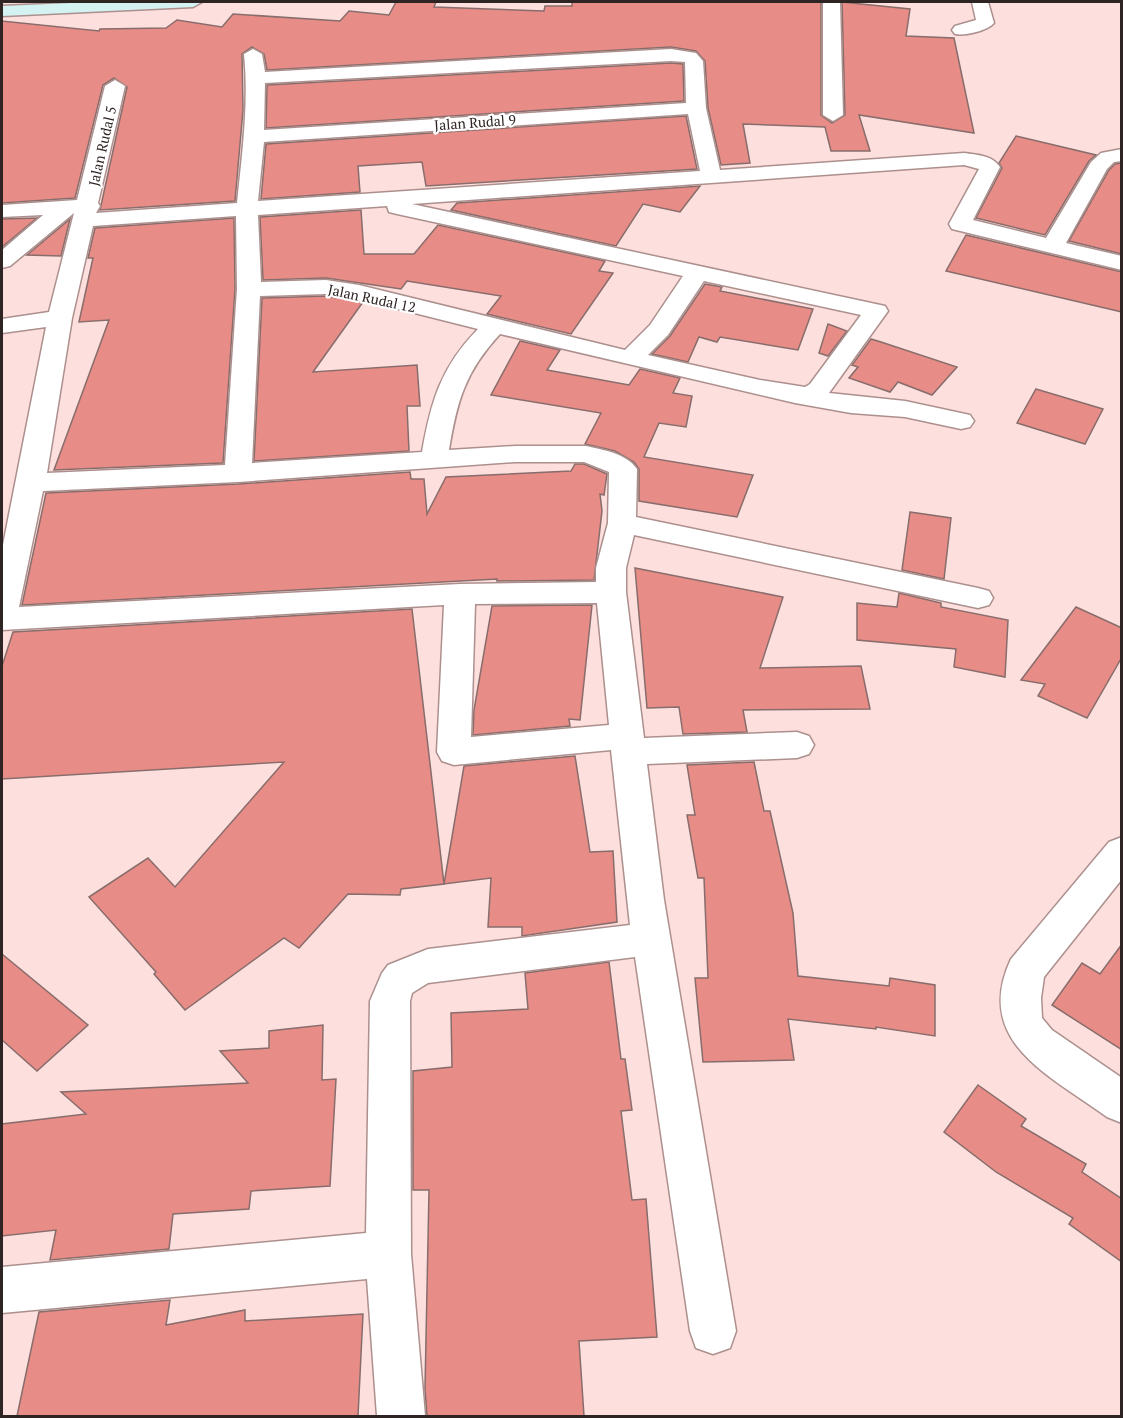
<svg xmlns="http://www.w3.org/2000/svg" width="1123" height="1418" font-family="'PT Serif',serif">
	<rect width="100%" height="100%" fill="#fddfdd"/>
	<g fill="#e88c87" stroke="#876d6b" stroke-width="1.5">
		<path d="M396,2H436L434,7L544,11L545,6H572V2H821V115L832,123L845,115L842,2L910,9L906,36L954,38L974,133L859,115L870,151H831L825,127L743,124L750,163L721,165L708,108L705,61L696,51L671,47L267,70L264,54L252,47L242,54L243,110L235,201L100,210L127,87L114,78L103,85L75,198L2,203V21L99,31L100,29L166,28L177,20L222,27L233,14L340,21L349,11L389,15Z"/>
		<path d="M671,63L683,64L684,101L266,128L267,85Z"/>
		<path d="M686,116L697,169L426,186L422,162L358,166L360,192L261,199L266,144Z"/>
		<path d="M1016,136L1096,155L1089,161L1045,235L976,218L1002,168L999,163Z"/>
		<path d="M1122,163V254L1069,241L1109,170L1115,164Z"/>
		<path d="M700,186L680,212L643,204L616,246L451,210L457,203Z"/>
		<path d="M361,210L364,254H414L438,225L605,261L599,271L613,273L571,334L487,314L501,296L407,281L401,289L326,278L263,280L260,217Z"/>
		<path d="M37,218L2,247V219Z"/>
		<path d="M234,218L235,289L223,463L54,470L109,320L79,322L93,258H88L95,228Z"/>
		<path d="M70,219L61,256L27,255Z"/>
		<path d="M966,235L1122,272V312L946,271Z"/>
		<path d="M705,284L722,287L720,291L813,309L798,350L720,337L717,342L699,337L688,362L652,354L670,336Z"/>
		<path d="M326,296L363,302L313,372L417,365L420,406H407L409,451L254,461L262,298Z"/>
		<path d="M828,324L847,331L828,356L819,353Z"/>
		<path d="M871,339L881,342L957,367L932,395L898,382L890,392L849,378L858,367L852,365Z"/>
		<path d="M520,341L560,350L547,370L629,385L640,369L680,378L673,393L692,396L686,427L659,423L644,457L753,475L737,517L639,501V469L634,462L615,451L585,444L601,413L491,395Z"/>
		<path d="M1036,389L1103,409L1085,444L1017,423Z"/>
		<path d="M575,464H584L607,474L604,495L600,494L602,511L594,580L497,581V579L22,605L46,493L238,484L410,472L411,479H424L427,514L446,477L571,471Z"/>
		<path d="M910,512L951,518L944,579L902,570Z"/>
		<path d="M635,568L783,597L760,668L861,666L870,709L743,710L747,732L683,734L679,707L647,708Z"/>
		<path d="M899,593L941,603V607L1008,620L1005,677L954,667L956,649L857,640V603L897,607Z"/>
		<path d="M592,605L580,720L569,719L570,726L473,735L474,710L492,606Z"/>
		<path d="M1076,607L1122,628V657L1087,718L1038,696L1045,684L1021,680Z"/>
		<path d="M412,609L444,884L401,889L400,895L348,894L299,948L284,938L185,1010L154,974L156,972L89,897L148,858L175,887L284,762L2,779V666L13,632Z"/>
		<path d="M575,756L590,852L613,851L617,922L522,936V927H488L491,878L444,884L464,766Z"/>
		<path d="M754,762L764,811H770L793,913L798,976L889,986L890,978L935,985V1036L876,1027V1029L788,1019L794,1060L703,1062L695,978H708L704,878H698L687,815H695L687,765Z"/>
		<path d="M1122,944V1050L1052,1005L1082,963L1100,974Z"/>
		<path d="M2,954L88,1025L37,1071L2,1040Z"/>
		<path d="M609,962L621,1059H625L632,1110L621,1111L632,1200L646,1199L657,1337L579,1341L584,1416H427L425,1389L429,1190H413V1071L452,1067L451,1013L528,1009L525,973Z"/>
		<path d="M323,1025L322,1080L336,1079L330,1186L251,1191L249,1209L173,1214L169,1249L50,1260L56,1230L2,1236V1124L86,1114L61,1092L248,1083L220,1051L269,1048V1031Z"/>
		<path d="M978,1085L1026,1119L1021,1126L1086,1164L1082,1172L1122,1199V1262L1069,1224L1073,1218L996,1172L944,1132Z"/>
		<path d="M170,1300L166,1325L245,1310V1321L363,1314L358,1416H17L39,1312Z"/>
	</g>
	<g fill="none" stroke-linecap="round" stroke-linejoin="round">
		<g stroke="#ac908e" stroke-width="3">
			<g id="street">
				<path d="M177,2H196L187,7Z"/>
				<path d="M823,2H840L843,115L833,121L823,115Z"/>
				<path d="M972,2H988L994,23C987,31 965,36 955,34L952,30L955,26L976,20Z"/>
				<path d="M253,49L262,54L265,72L671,49L696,53L703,61L706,108L720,170L964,153C977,155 992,155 1000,167L973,220L1046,238L1091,162L1101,153L1122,149V161L1114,162L1107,169L1066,243L1122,256V270L952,229L949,224L979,169L964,165L412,204L885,306L888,311L829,393L905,401L970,415L974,421L970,427L961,429L905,417L851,413L795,403L500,334C465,372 457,401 449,450L515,446H586C603,450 626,453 637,469L636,517L978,588L989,591L993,598L989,605L978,608L634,535L626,568V592L644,738L797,732L809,736L814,745L809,754L797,758L647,764L664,900L736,1331L730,1348L713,1354L696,1348L690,1331L635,957L428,983L412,993L410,1001L411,1254L425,1416H377L367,1279L2,1313V1267L366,1233L370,1001L382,973L388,965L428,949L630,925L611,750L454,765L442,761L437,752L444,605L2,630V550L46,327L2,333V319L49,312L74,213L10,266L2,268V250L43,215L2,217V205L77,200L105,86L115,80L125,86L98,203L100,206L96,213L237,203C242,154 249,104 244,54ZM671,61L685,62L686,103L264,130L265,83ZM688,114L700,171L258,201L264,142ZM387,206L389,212L397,214L683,276L650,325L625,350L359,285L326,280L261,282L258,215ZM236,216L237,289L225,465L47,473L72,318L93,226ZM704,281L861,315L810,384L805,387L760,380L648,355L668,335ZM326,294L359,299L478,329C441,367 431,401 422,452L252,463L260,296ZM515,462H584L609,472L608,523L596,568V582L460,584L19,607L43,491L238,482ZM597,603L609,725L471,737L475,604Z"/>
				<path d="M1122,837V879L1044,977L1041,998L1042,1018L1052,1030L1122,1078V1123L1107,1117C1051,1076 972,1042 1011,959L1109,842Z"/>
			</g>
		</g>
		<g stroke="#ac908e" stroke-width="3">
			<path id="secondary" d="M94,2H202L193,7L2,16V6Z"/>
		</g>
		<use href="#street" fill="#fff" fill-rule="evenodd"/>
		<use href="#secondary" fill="#d4f2f2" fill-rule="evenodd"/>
	</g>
	<g text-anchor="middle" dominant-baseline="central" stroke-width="4.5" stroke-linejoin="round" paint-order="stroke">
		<g font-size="14" fill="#2f2424" stroke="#fff">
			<text transform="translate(475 122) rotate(-4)">Jalan Rudal 9</text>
			<text transform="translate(102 146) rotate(-77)">Jalan Rudal 5</text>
			<text transform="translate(372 298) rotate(12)">Jalan Rudal 12</text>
		</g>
	</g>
	<rect width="1123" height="1418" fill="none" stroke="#2f2424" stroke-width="6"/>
</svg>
